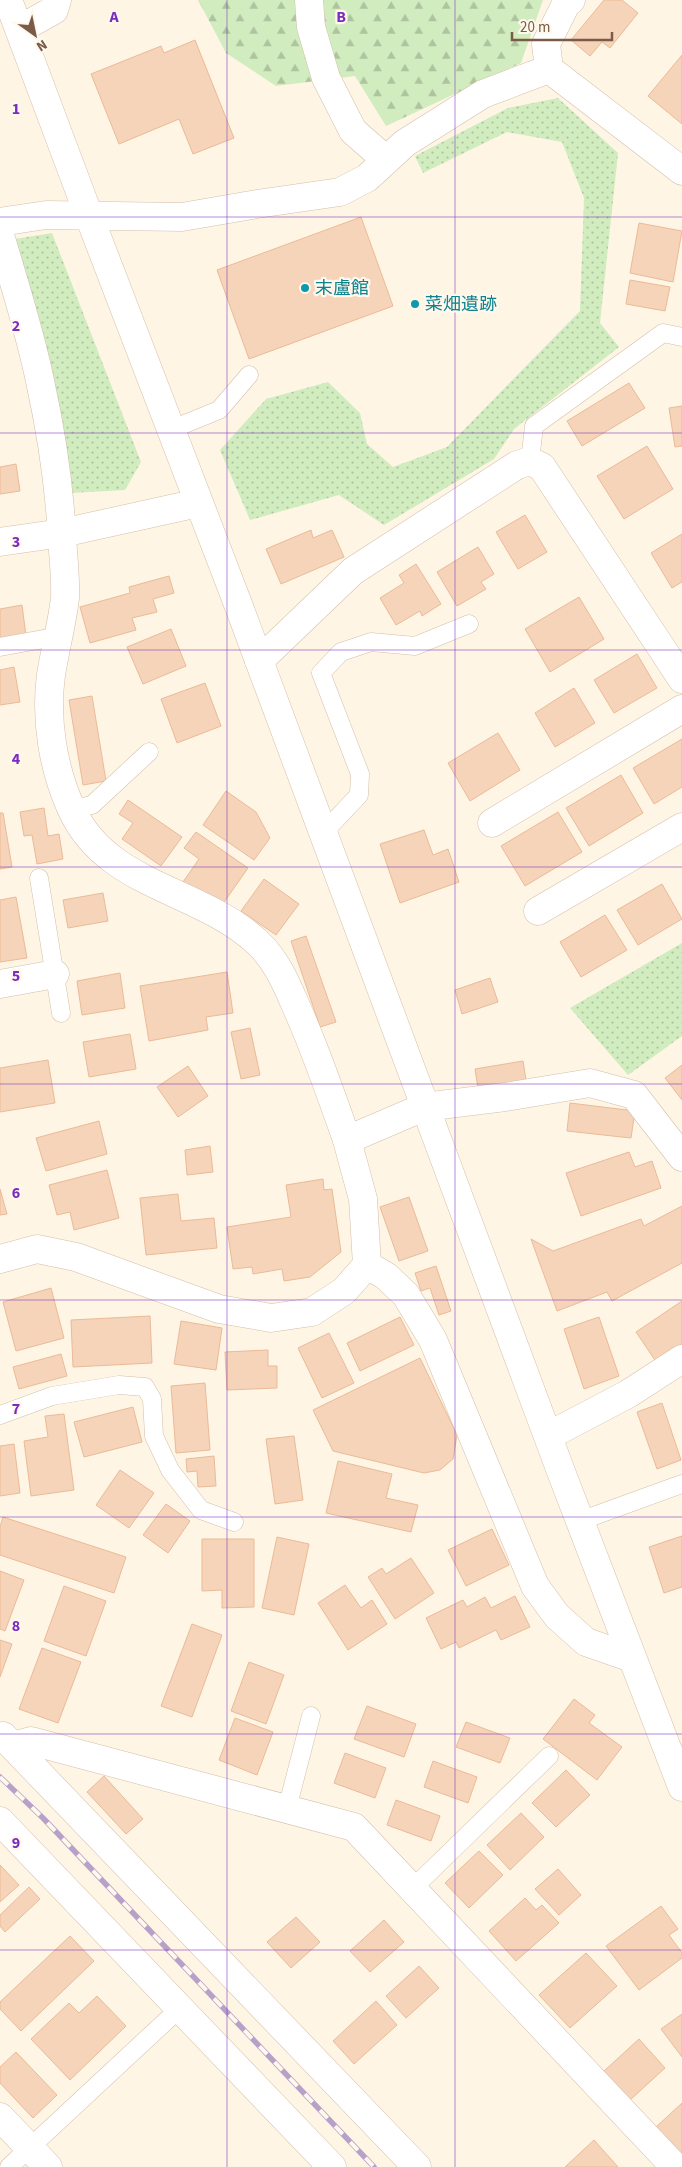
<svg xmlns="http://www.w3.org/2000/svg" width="682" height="2167" font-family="'Source Sans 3','Noto Sans JP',sans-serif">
	<defs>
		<pattern id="grass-dots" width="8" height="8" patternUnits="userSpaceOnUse" patternTransform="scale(1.25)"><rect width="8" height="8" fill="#d1edc0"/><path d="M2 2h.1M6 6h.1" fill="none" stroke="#aec39e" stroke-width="1.8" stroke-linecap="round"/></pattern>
		<pattern id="forest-firs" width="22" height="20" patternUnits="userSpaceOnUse" patternTransform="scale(1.25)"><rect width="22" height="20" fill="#d1edc0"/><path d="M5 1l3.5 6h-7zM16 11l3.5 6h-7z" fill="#aec39e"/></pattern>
	</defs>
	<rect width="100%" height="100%" fill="#fef5e4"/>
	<g fill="url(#grass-dots)">
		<path d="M558,98L618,153L600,323L619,347L514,429L494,459L384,525L339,495L250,520L220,450L266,399L328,382L360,413L367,444L393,467L447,447L580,311L584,198L562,142L507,132L423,173L415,156L508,108Z"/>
		<path d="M52,233L141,462L125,490L70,493L15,239Z"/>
		<path d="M682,943V1036L628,1075L570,1008Z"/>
	</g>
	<path fill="url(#forest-firs)" d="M198,0H543L521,63L386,126L355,76L276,86L226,53Z"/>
	<g fill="#f6d4b9" stroke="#ebba97">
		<path d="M604,0H622L638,13L610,48L602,42L590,56L571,40Z"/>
		<path d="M195,40L234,138L193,154L179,119L119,144L91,74L161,46L164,53Z"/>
		<path d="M682,55V124L648,96Z"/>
		<path d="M361,217L393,306L249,359L217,270Z"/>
		<path d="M639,223L682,231L673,282L630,273Z"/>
		<path d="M630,280L670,287L665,311L626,304Z"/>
		<path d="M629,383L645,408L582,446L567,421Z"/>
		<path d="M682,406V446L675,447L669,408Z"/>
		<path d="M647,446L673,489L624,519L597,476Z"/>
		<path d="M16,464L20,491L0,494V467Z"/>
		<path d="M525,515L547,552L518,569L496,532Z"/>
		<path d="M311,530L313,538L332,530L344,557L281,584L266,549Z"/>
		<path d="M682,534V582L672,588L651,553Z"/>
		<path d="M478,547L494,574L481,582L486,589L457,606L437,572Z"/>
		<path d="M416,564L441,604L422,616L420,611L396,625L380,598L404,583L399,575Z"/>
		<path d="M169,576L174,593L153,599L157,612L132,618L136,630L90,643L80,607L130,593L129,587Z"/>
		<path d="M579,597L604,639L550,672L525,629Z"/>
		<path d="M22,605L26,636L0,640V609Z"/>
		<path d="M171,629L186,666L143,684L127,647Z"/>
		<path d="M637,654L657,688L614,713L594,680Z"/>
		<path d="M14,667L20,702L0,705V670Z"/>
		<path d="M205,683L221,726L177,743L161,699Z"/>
		<path d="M574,688L595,723L555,747L535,713Z"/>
		<path d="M92,696L106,781L83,785L69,700Z"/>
		<path d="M498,733L520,770L470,801L448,763Z"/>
		<path d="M682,739V787L654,804L633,768Z"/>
		<path d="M621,775L643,813L589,846L566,808Z"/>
		<path d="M226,791L256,812L270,838L254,860L203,825Z"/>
		<path d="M128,800L182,837L161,866L122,839L133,823L119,814Z"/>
		<path d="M44,808L48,836L59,834L63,859L37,864L32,835L24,836L20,812Z"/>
		<path d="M558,812L582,852L525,886L501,846Z"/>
		<path d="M0,813H3L12,867L0,869Z"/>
		<path d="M424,830L433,855L448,849L459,882L400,903L380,844Z"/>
		<path d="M196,832L248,868L220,908L183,882L199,859L184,848Z"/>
		<path d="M264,879L299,904L276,935L241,911Z"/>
		<path d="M662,884L682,919L638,945L617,910Z"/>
		<path d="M103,893L108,921L68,928L63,900Z"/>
		<path d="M16,897L27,958L0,962V900Z"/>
		<path d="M605,915L627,950L581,977L560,942Z"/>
		<path d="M306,936L336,1022L320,1027L291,941Z"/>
		<path d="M227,972L233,1013L206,1017L208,1030L149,1041L140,986Z"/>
		<path d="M120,973L125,1008L82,1015L77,981Z"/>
		<path d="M490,978L498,1002L462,1014L455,990Z"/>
		<path d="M250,1028L260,1075L241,1079L231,1032Z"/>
		<path d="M130,1034L136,1069L89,1077L83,1042Z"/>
		<path d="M48,1060L55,1103L0,1112V1068Z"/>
		<path d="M523,1061L526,1080L478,1088L475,1069Z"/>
		<path d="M682,1065V1100L665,1078Z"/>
		<path d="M188,1066L208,1096L178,1117L157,1087Z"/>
		<path d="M570,1103L635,1111L631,1138L567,1131Z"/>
		<path d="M99,1121L107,1154L46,1171L36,1138Z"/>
		<path d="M210,1146L213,1172L187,1175L185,1150Z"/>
		<path d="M629,1152L635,1167L652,1161L661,1188L581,1216L566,1173Z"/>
		<path d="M107,1170L119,1218L74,1230L70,1212L57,1215L49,1185Z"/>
		<path d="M323,1179L324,1190L332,1189L341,1252L310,1277L284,1281L282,1269L253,1274L252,1267L233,1269L227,1227L291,1217L286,1185Z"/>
		<path d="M0,1189L7,1214L0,1215Z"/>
		<path d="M178,1194L181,1221L214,1218L217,1248L146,1255L140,1198Z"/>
		<path d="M409,1197L428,1251L399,1261L380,1207Z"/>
		<path d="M682,1206V1263L612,1301L607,1292L557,1311L531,1239L553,1251L641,1219L644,1226Z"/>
		<path d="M436,1266L451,1311L439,1315L430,1288L421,1291L415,1273Z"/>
		<path d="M51,1288L64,1338L16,1351L3,1302Z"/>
		<path d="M682,1301V1346L657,1363L636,1332Z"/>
		<path d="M150,1316L152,1363L73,1367L71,1320Z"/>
		<path d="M400,1317L414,1345L360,1371L347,1343Z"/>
		<path d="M599,1317L619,1376L584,1389L564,1329Z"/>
		<path d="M181,1321L222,1328L216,1370L174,1364Z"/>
		<path d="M329,1333L354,1383L322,1398L298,1348Z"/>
		<path d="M268,1350V1366H277V1388L227,1390L225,1352Z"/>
		<path d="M61,1354L67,1376L19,1389L13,1367Z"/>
		<path d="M420,1358L457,1435L453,1459L440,1470L424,1473L333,1451L313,1410Z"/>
		<path d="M205,1383L210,1450L176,1453L171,1386Z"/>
		<path d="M662,1403L681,1460L657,1469L637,1412Z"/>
		<path d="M133,1407L142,1442L84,1457L74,1422Z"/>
		<path d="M64,1414L74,1490L31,1496L24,1441L48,1437L45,1416Z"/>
		<path d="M294,1436L303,1500L275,1504L266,1439Z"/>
		<path d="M14,1444L20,1493L0,1496V1446Z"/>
		<path d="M214,1456L216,1486L198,1487L197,1471L187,1472L186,1459Z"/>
		<path d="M338,1461L392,1474L386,1498L418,1505L411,1532L326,1513Z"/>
		<path d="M120,1470L154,1493L129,1528L96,1505Z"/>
		<path d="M166,1504L190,1521L168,1553L143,1535Z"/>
		<path d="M3,1517L126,1557L114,1593L0,1555V1527Z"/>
		<path d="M492,1529L509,1565L466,1586L448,1550Z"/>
		<path d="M682,1536V1587L664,1593L649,1547Z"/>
		<path d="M277,1537L309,1544L294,1615L262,1608Z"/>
		<path d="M202,1539H254V1607L222,1608V1590L202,1591Z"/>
		<path d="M411,1558L434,1593L395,1619L368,1577L382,1568L386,1574Z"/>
		<path d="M0,1571L24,1580L5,1631L0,1629Z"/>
		<path d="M345,1585L361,1608L372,1600L387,1624L348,1650L318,1603Z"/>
		<path d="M64,1586L106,1601L86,1656L44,1641Z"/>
		<path d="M515,1596L530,1627L501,1640L496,1630L459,1648L456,1642L441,1649L426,1618L463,1600L467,1607L485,1597L491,1608Z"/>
		<path d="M192,1624L222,1635L192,1717L161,1706Z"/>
		<path d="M0,1640L12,1644L0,1677Z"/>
		<path d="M42,1648L81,1662L58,1723L19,1709Z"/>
		<path d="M249,1662L284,1675L266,1724L231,1711Z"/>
		<path d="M574,1699L595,1715L589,1723L622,1747L597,1780L543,1739Z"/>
		<path d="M367,1706L416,1724L404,1757L354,1739Z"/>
		<path d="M235,1718L273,1732L257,1775L219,1760Z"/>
		<path d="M466,1722L510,1738L500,1763L456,1747Z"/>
		<path d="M345,1753L386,1768L375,1798L334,1783Z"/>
		<path d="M433,1761L477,1777L468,1803L424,1787Z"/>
		<path d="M566,1770L590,1795L556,1827L532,1803Z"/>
		<path d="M104,1776L143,1819L126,1834L87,1792Z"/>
		<path d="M396,1800L440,1816L431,1841L387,1825Z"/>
		<path d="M521,1813L544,1837L510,1870L487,1845Z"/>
		<path d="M479,1851L503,1875L469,1908L445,1883Z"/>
		<path d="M0,1865L19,1885L0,1902Z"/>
		<path d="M558,1869L581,1895L559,1915L535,1889Z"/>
		<path d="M29,1887L40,1899L5,1932L0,1926V1915Z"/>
		<path d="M525,1898L536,1910L542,1905L559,1923L516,1961L489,1931Z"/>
		<path d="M661,1906L678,1929L669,1935L682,1953V1958L639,1990L606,1946Z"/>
		<path d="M296,1917L320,1942L291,1968L267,1942Z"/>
		<path d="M384,1920L404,1942L370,1972L350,1951Z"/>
		<path d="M70,1936L94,1961L21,2031L0,2009V2002Z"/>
		<path d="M586,1953L617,1986L570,2028L539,1995Z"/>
		<path d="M419,1966L439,1988L406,2018L386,1996Z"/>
		<path d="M97,1996L126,2026L70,2080L31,2039L69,2003L79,2013Z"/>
		<path d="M376,2001L397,2025L354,2064L333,2041Z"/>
		<path d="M682,2014V2057L661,2029Z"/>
		<path d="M639,2039L665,2068L629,2101L603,2072Z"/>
		<path d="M16,2052L57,2095L33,2118L0,2083V2067Z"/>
		<path d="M682,2103V2155L656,2127Z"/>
		<path d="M594,2140L618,2167H565Z"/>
	</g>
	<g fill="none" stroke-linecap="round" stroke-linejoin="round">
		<g stroke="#d3bfab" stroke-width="19">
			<g id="lane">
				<path d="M170,430L219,410L249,375"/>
				<path d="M530,461L534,426L663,333L682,337"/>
				<path d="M0,647L60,636"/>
				<path d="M72,809L92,805L149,752"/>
				<path d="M323,833L359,795L360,774L321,673L341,652L371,642L415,646L469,624"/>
				<path d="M39,878L61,1013"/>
				<path d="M0,1415L52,1396L119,1385L145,1387L152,1399L154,1436L170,1470L201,1510L234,1522"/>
				<path d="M580,1521L682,1484"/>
				<path d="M287,1809L311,1716"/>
				<path d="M412,1889L549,1756"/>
				<path d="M9,2167L180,2008"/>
			</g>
		</g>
		<g stroke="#d3bfab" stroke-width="29">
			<g id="street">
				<path d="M309,0L311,27L326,78L353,131L385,159"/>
				<path d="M571,0L566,4L546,44L549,69L682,171"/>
				<path d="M20,29L54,10L57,0"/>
				<path d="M0,222L46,215L182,217L257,204L340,192L367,178L405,143L483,94L549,69"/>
				<path d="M0,235C14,283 30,332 40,381C51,431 59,484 62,536C63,556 66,578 65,598C62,624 55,649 51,675C45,719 53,768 71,808C106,887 199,888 257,942C278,961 288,988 299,1013C317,1054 332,1097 347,1140"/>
				<path d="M259,661L353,571L517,465L530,461L542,467L682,679"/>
				<path d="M492,823L682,709"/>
				<path d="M538,911L682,827"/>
				<path d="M0,984L55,974"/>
				<path d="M0,1259L37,1249L76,1257L219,1309L271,1318L312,1312L344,1291L367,1265L363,1199L347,1140L424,1107L505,1097L590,1083L634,1095L682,1157"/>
				<path d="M367,1265L386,1276L406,1295L433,1340L535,1586L557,1616L586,1642L632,1658"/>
				<path d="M548,1436L628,1394L682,1359"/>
				<path d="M3,1736L417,2167"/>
				<path d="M13,1746L31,1741L354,1827L675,2167"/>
				<path d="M0,2117L48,2167"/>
			</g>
		</g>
		<g stroke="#d6bfa8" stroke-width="29">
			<g id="secondary">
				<path d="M8,0L89,216L238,604L560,1469L682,1787"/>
				<path d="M0,542L62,533L198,503"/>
				<path d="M0,1821L332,2167"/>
			</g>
		</g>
		<use href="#lane" stroke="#fff" stroke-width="18"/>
		<use href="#street" stroke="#fff" stroke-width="28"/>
		<use href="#secondary" stroke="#fff" stroke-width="28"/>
		<g stroke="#b8a1c9" stroke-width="5.5">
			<path id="rail" d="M0,1777L43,1818L374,2167"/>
		</g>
		<use href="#rail" stroke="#fff8ec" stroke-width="4" stroke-dasharray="11" stroke-linecap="butt"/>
	</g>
	<path fill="none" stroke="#7b2cbf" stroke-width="1" stroke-opacity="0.55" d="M227,0V2167M455,0V2167M0,217H682M0,433H682M0,650H682M0,867H682M0,1084H682M0,1300H682M0,1517H682M0,1734H682M0,1950H682"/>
	<g fill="#0f9aa8" stroke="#fff8ec" stroke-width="2">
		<circle cx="305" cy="288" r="5"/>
		<circle cx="415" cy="304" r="5"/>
	</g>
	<g text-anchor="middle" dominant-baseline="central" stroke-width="4.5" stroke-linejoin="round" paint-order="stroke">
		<g font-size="18" fill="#0d838f" stroke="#fff8ec" text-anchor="start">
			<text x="315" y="288">末盧館</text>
			<text x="425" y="304">菜畑遺跡</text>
		</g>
	</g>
	<g font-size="16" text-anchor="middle" font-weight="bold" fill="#7b2cbf" stroke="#fff8ec" stroke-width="4.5" stroke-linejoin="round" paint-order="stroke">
		<text x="114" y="22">A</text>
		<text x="341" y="22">B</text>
		<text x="16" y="114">1</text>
		<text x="16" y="331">2</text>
		<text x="16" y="547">3</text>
		<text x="16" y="764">4</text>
		<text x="16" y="981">5</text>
		<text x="16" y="1198">6</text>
		<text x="16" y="1414">7</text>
		<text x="16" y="1631">8</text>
		<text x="16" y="1848">9</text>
	</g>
	<g transform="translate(35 35) rotate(147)" stroke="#fff8ec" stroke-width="4" paint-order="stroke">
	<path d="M0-4L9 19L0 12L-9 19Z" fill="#795b47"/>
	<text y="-8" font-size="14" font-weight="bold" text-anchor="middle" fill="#795b47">N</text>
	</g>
	<path d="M512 32v8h100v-8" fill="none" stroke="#795b47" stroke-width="2.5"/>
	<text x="520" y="32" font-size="15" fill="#795b47" stroke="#fff8ec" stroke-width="4" paint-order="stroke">20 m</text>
</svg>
